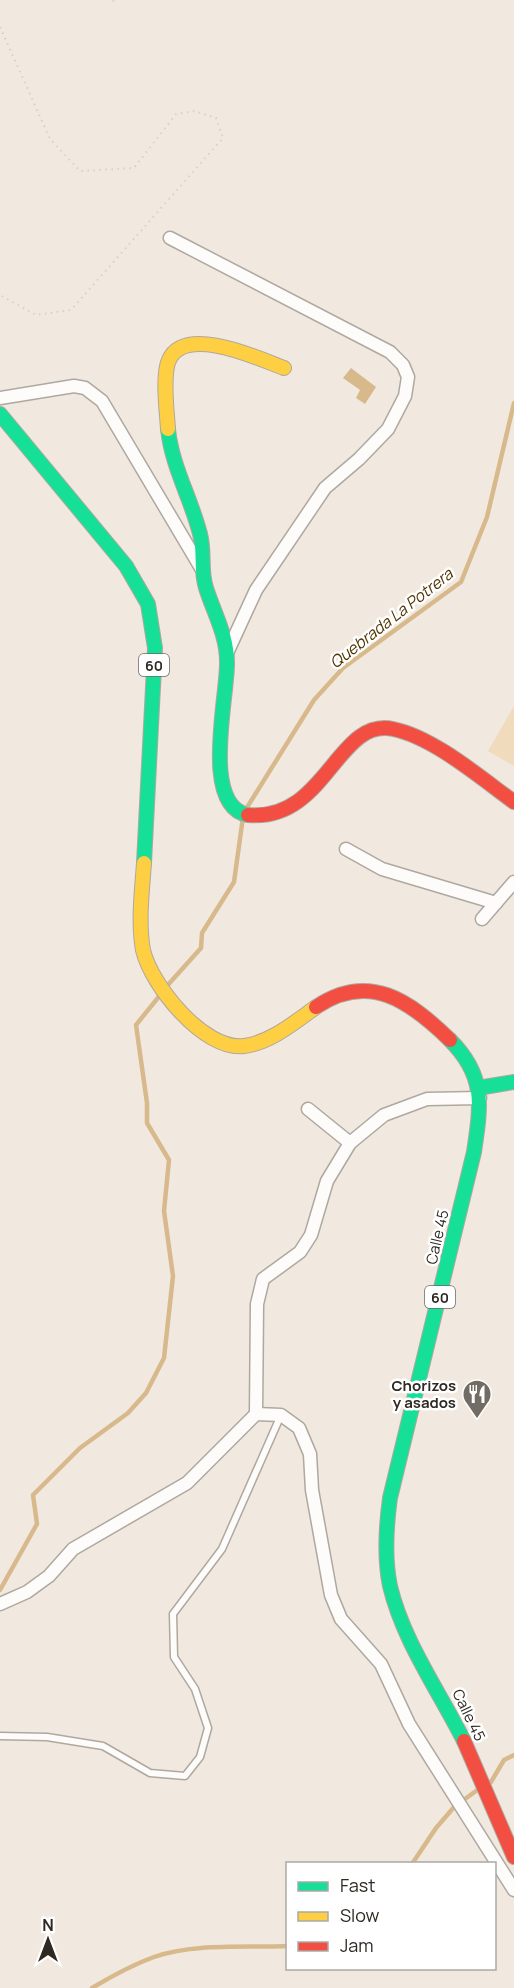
<svg xmlns="http://www.w3.org/2000/svg" width="514" height="1988" font-family="Manrope,sans-serif">
	<rect width="100%" height="100%" fill="#f1e9df"/>
	<path fill="#f0dbbd" d="M514,706V766L488,751Z"/>
	<path fill="#d8b98c" d="M351,368L376,387L365,404L356,398L360,390L343,378Z"/>
	<g fill="none" stroke-linecap="round" stroke-linejoin="round">
		<g stroke="#d8b98c" stroke-width="4.5">
			<path d="M246,809L314,700L343,668L461,582L487,517L514,403"/>
			<path d="M166,987L201,948L202,933L234,882L243,817"/>
			<path d="M0,1590L37,1524L33,1495L80,1448L128,1413L146,1393L164,1358L173,1276L164,1211L169,1160L147,1123V1103L136,1025L161,994"/>
			<path d="M491,1782L504,1760L514,1755"/>
			<path d="M465,1799L480,1788"/>
			<path d="M412,1864L436,1828L455,1806"/>
			<path d="M92,1988C112,1976 132,1965 154,1957C194,1943 245,1948 288,1946"/>
		</g>
		<g stroke="#aea8a0" stroke-width="9">
			<path id="lane" d="M0,1736L47,1737L103,1746L150,1773L185,1776L200,1757L208,1728L195,1689L174,1657L173,1614L222,1549L281,1415"/>
		</g>
		<g stroke="#aea8a0" stroke-width="15">
			<g id="street">
				<path d="M170,238L390,352L403,365L408,377L405,396L388,429L359,459L325,488L256,590L227,653"/>
				<path d="M0,398L74,386L85,388L102,401L201,568"/>
				<path d="M346,849L382,869L496,903"/>
				<path d="M482,919L514,882"/>
				<path d="M308,1109L350,1143L384,1115L427,1099L480,1098"/>
				<path d="M256,1414L257,1304L263,1279L300,1252L311,1235L327,1181L350,1143"/>
				<path d="M0,1604L27,1592L49,1576L73,1549L187,1483L256,1414L281,1415L299,1428L310,1454L312,1490L331,1595L341,1619L381,1664L409,1724L514,1890"/>
			</g>
		</g>
		<g stroke="#aea8a0" stroke-width="16">
			<g id="fast">
				<path d="M0,414L126,566L148,604L155,648L144,863"/>
				<path d="M168,429C172,467 191,498 200,534C205,552 200,569 206,588C214,613 227,635 227,662C228,695 200,806 248,815"/>
				<path d="M450,1040C486,1076 481,1105 474,1152L390,1498C386,1527 384,1557 390,1586C403,1641 439,1691 464,1741"/>
				<path d="M478,1088L514,1082"/>
			</g>
		</g>
		<g stroke="#aea8a0" stroke-width="16">
			<g id="slow">
				<path d="M168,429C167,412 162,375 169,360C185,324 260,359 284,368"/>
				<path d="M144,863C142,891 138,922 143,950C151,985 204,1051 244,1046C270,1043 295,1022 316,1007"/>
			</g>
		</g>
		<g stroke="#aea8a0" stroke-width="16">
			<g id="jam">
				<path d="M248,815C326,822 337,717 393,729C433,737 481,778 514,802"/>
				<path d="M316,1007C369,971 410,1001 450,1040"/>
				<path d="M464,1741L514,1857"/>
			</g>
		</g>
		<g stroke="#d3d1ce" stroke-width="2" stroke-dasharray="1.5 4.5" stroke-linecap="butt">
			<path d="M113,0L115,4"/>
			<path d="M0,27L50,139L80,171L134,168L176,114L194,111L216,118L223,138L71,310L36,315L0,295"/>
		</g>
		<use href="#lane" stroke="#fdfcfa" stroke-width="6"/>
		<use href="#street" stroke="#fdfcfa" stroke-width="12"/>
		<use href="#fast" stroke="#16e098" stroke-width="14"/>
		<use href="#slow" stroke="#ffcf43" stroke-width="14"/>
		<use href="#jam" stroke="#f24e42" stroke-width="14"/>
	</g>
	<defs>
		<g id="restaurant-pin" transform="scale(1.5)"><path d="M0 17L-7.5 6A9.5 9.5 0 1 1 7.5 6Z" fill="#726c64" stroke="#fff"/><path d="M-5-6h1v4h1v-4h1v4h1v-4h1v5L-1.5 .5V6h-2V.5L-5-1ZM5-6V6H3V1.5H1.5Q1.5-4 5-6Z" fill="#fff"/></g>
	</defs>
	<g fill-rule="evenodd">
		<use href="#restaurant-pin" x="477" y="1394"/>
	</g>
	<g text-anchor="middle" dominant-baseline="central" stroke-width="5" stroke-linejoin="round" paint-order="stroke">
		<g fill="#fff" stroke="#6d6964" stroke-width="1.5">
			<rect x="139" y="654" width="30" height="22" rx="4.5"/>
			<rect x="425" y="1286" width="30" height="22" rx="4.5"/>
		</g>
		<g font-size="14" font-weight="bold" fill="#2e2922">
			<text x="154" y="665">60</text>
			<text x="440" y="1297">60</text>
		</g>
		<g font-size="15" fill="#2e2922" stroke="#fff">
			<text transform="translate(437 1237) rotate(-77)">Calle 45</text>
			<text transform="translate(469 1715) rotate(64)">Calle 45</text>
		</g>
		<g font-size="15" font-weight="bold" fill="#2e2922" stroke="#fff" text-anchor="end">
			<text x="456" y="1385">Chorizos<tspan x="456" dy="17">y asados</tspan></text>
		</g>
		<g font-size="16" font-style="italic" fill="#4f3300" stroke="#fff">
			<text transform="translate(391 618) rotate(-38)">Quebrada La Potrera</text>
		</g>
	</g>
	<rect x="286" y="1862" width="210" height="108" fill="#ffffff" stroke="#aba9a7" stroke-width="1.5"/>
	<rect x="298" y="1882" width="30" height="9" fill="#16e098" stroke="#aba9a7" stroke-width="1.5"/>
	<text x="340" y="1892" font-size="18" fill="#2e2922">Fast</text>
	<rect x="298" y="1912" width="30" height="9" fill="#ffcf43" stroke="#aba9a7" stroke-width="1.5"/>
	<text x="340" y="1922" font-size="18" fill="#2e2922">Slow</text>
	<rect x="298" y="1942" width="30" height="9" fill="#f24e42" stroke="#aba9a7" stroke-width="1.5"/>
	<text x="340" y="1952" font-size="18" fill="#2e2922">Jam</text>
	<g transform="translate(48 1940)" stroke="#ffffff" stroke-width="4.5" paint-order="stroke">
	<path d="M0-4.5L10 22L0 15L-10 22Z" fill="#2e2922"/>
	<text y="-9" font-size="16" font-weight="bold" text-anchor="middle" fill="#2e2922">N</text>
	</g>
</svg>
